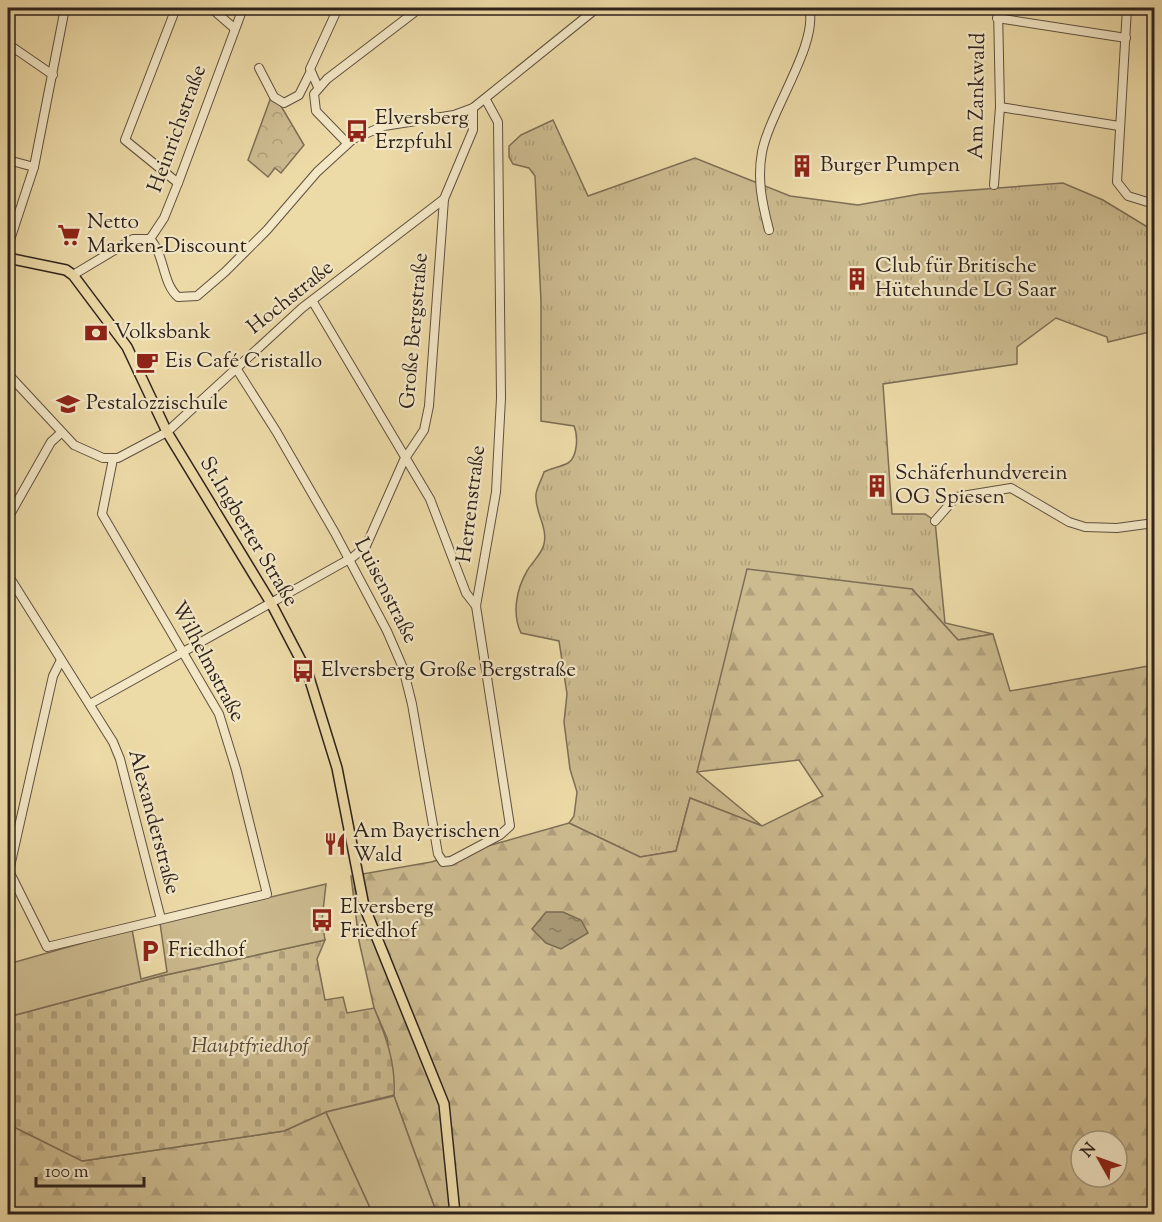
<svg xmlns="http://www.w3.org/2000/svg" width="1162" height="1222" font-family="'Sorts Mill Goudy',serif">
	<defs>
		<pattern id="grass-tufts" width="24" height="20" patternUnits="userSpaceOnUse" patternTransform="scale(1.5)"><rect width="24" height="20" fill="#ccbb8f"/><path d="M3 7l-1-3M5 7V3M7 7l1-3M15 17l-1-3M17 17v-4M19 17l1-3" fill="none" stroke="#b0a07b"/></pattern>
		<pattern id="forest-firs" width="22" height="20" patternUnits="userSpaceOnUse" patternTransform="scale(1.5)"><rect width="22" height="20" fill="#ccbb8f"/><path d="M5 1l3.5 6h-7zM16 11l3.5 6h-7z" fill="#b0a07b"/></pattern>
		<pattern id="cemetery-stones" width="16" height="16" patternUnits="userSpaceOnUse" patternTransform="scale(1.5)"><rect width="16" height="16" fill="#ccbb8f"/><path d="M2 7V4a2 2 0 0 1 4 0v3zM10 15v-3a2 2 0 0 1 4 0v3z" fill="#b0a07b"/></pattern>
		<pattern id="park-crowns" width="20" height="18" patternUnits="userSpaceOnUse" patternTransform="scale(1.5)"><rect width="20" height="18" fill="#ccbb8f"/><path d="M2 6a3 3 0 1 1 6 0M12 15a3 3 0 1 1 6 0" fill="none" stroke="#b0a07b"/></pattern>
		<pattern id="water-ripples" width="26" height="14" patternUnits="userSpaceOnUse" patternTransform="scale(1.5)"><rect width="26" height="14" fill="#ab9b78"/><path d="M2 4q2-2 4 0t4 0M15 11q2-2 4 0t4 0" fill="none" stroke="#8c7e62"/></pattern>
	</defs>
	<rect width="100%" height="100%" fill="#ecdaa7"/>
	<filter id="stains"><feTurbulence type="fractalNoise" baseFrequency=".00333" numOctaves="4"/><feColorMatrix values="0 0 0 0 .2 0 0 0 0 .09 0 0 0 0 .02 0 0 0 .5 -.17"/></filter>
	<radialGradient id="worn" r=".72"><stop offset=".6" stop-color="#630" stop-opacity="0"/><stop offset="1" stop-color="#630" stop-opacity=".3"/></radialGradient>
	<path fill="url(#grass-tufts)" stroke="#7d6e56" stroke-width="1.5" d="M553,120L588,196L695,158L790,196L858,205L920,194L1063,183L1103,200L1154,231V331L1108,342L1107,337L1056,318L1017,347V364L883,384L892,514H925L935,521L945,623L993,634L958,640L912,589L697,772L762,826L690,798L676,851L640,857L569,823L574,816L577,792L570,769L564,722L567,694L559,641L521,633C512,614 516,590 527,571C532,562 542,554 544,544C548,526 534,511 536,494C537,487 542,479 544,472C551,468 561,467 568,463C578,457 578,435 574,426L541,421V301L535,176L529,168L513,164L509,157V146L521,135Z"/>
	<g fill="url(#forest-firs)" stroke="#7d6e56" stroke-width="1.5" fill-rule="evenodd">
		<path d="M747,569L912,589L958,640L993,634L1010,691L1154,665V1214H437L394,1096L387,1038L374,1008L359,941L351,876L431,862L569,823L640,857L676,851L690,798L762,826L823,796L799,760L697,772ZM1081,1141H1117V1177H1081Z"/>
		<path d="M326,1112L373,1214H8V1124L83,1161L284,1131Z"/>
	</g>
	<path fill="url(#cemetery-stones)" stroke="#7d6e56" stroke-width="1.5" d="M325,940L317,959L325,1000L343,997L347,1013L374,1008C386,1036 396,1064 394,1095L326,1112L284,1131L82,1161L8,1124V1017L161,976Z"/>
	<path fill="url(#park-crowns)" stroke="#7d6e56" stroke-width="1.5" d="M271,97L281,106L304,145L281,173L275,168L268,177L248,160Z"/>
	<g fill="#ccbb8f" stroke="#7d6e56" stroke-width="1.5">
		<path d="M326,884L322,920L325,940L161,976L8,1017V964L132,929L141,979L167,972L160,923Z"/>
		<path d="M394,1096L437,1214H373L326,1112Z"/>
	</g>
	<path fill="url(#water-ripples)" stroke="#796b53" stroke-width="1.5" d="M546,912H563L581,920L588,933L561,949L546,943L532,929Z"/>
	<g fill="none" stroke-linecap="round" stroke-linejoin="round">
		<g stroke="#5e503f" stroke-width="10">
			<g id="minor">
				<path d="M176,8L125,140L178,183"/>
				<path d="M211,8L234,28"/>
				<path d="M1127,8L1117,182L1128,196L1154,204"/>
				<path d="M997,18L1126,38"/>
				<path d="M8,44L53,75"/>
				<path d="M259,68L274,97L284,103L299,95L310,73"/>
				<path d="M318,87L310,69L338,8"/>
				<path d="M1000,107L1119,126"/>
				<path d="M347,143L316,111L314,94L327,79L420,8"/>
				<path d="M8,160L34,167"/>
				<path d="M994,185L1000,107L998,8"/>
				<path d="M769,230C762,203 757,179 762,152C770,111 819,43 809,8"/>
				<path d="M150,239L164,218L178,183L243,8"/>
				<path d="M8,246L34,167L65,8"/>
				<path d="M73,275L133,239H150C165,255 162,283 178,297L197,296L225,272L267,230L317,172L353,139L384,126L454,115L473,108L597,8"/>
				<path d="M313,302L430,499L466,593L476,606"/>
				<path d="M236,368L276,431L335,533L387,631L403,668L412,704L438,854L443,862L451,861L500,835L510,826L476,606L496,492L501,398L498,122L486,100"/>
				<path d="M8,374L74,445L103,458H118L167,432L302,308L444,199"/>
				<path d="M8,518L51,442L61,433"/>
				<path d="M935,521L956,497L1011,488L1069,522L1085,527L1117,528L1154,523"/>
				<path d="M8,575L113,742L120,759L161,919"/>
				<path d="M61,660L53,676L9,871L47,947L267,894L236,769L219,714L102,514L113,459"/>
				<path d="M90,704L353,557L366,546L404,460L424,430L429,406L444,199L473,130V108"/>
			</g>
		</g>
		<g stroke="#2e221c" stroke-width="12">
			<path id="major" d="M8,258L66,270L73,275L127,347L167,432L271,603L308,674L337,768L364,906L444,1104L455,1214"/>
		</g>
		<use href="#minor" stroke="#f3e7c6" stroke-width="8"/>
		<use href="#major" stroke="#ecdaa7" stroke-width="9"/>
	</g>
	<defs>
		<g id="bus-bare" transform="scale(1.8)"><path d="M-5-6H5V4H4V6H2V4H-2V6H-4V4H-5ZM-3.5-4V0h7V-4ZM-3.5 1.2v1.5H-2V1.2ZM2 1.2v1.5H3.5V1.2Z" fill="#8f2418" stroke="#f3e7c6" stroke-width="2.5" paint-order="stroke"/></g>
		<g id="building-bare" transform="scale(1.8)"><path d="M-4-6H4V6H1V3H-1V6H-4ZM-2.5-4.3h1.7v1.8h-1.7ZM.8-4.3h1.7v1.8H.8ZM-2.5-1h1.7V.8h-1.7ZM.8-1h1.7V.8H.8Z" fill="#8f2418" stroke="#f3e7c6" stroke-width="2.5" paint-order="stroke"/></g>
		<g id="supermarket-bare" transform="scale(1.8)"><path d="M-6-5.5h2.5l.6 2H6L4.5 2H-2.5L-4.4-4H-6ZM-1.5 3.2a1.3 1.3 0 1 0 .1 0ZM3 3.2a1.3 1.3 0 1 0 .1 0Z" fill="#8f2418" stroke="#f3e7c6" stroke-width="2.5" paint-order="stroke"/></g>
		<g id="bank-bare" transform="scale(1.8)"><path d="M-6-4H6V4H-6ZM0-2.3a2.3 2.3 0 1 0 0 4.6a2.3 2.3 0 1 0 0-4.6Z" fill="#8f2418" stroke="#f3e7c6" stroke-width="2.5" paint-order="stroke"/></g>
		<g id="cafe-bare" transform="scale(1.8)"><path d="M-5.5-4.5H6V0H3Q3 3.5 0 3.5H-2.5Q-5.5 3.5-5.5 0ZM3-3.2v2h1.7v-2ZM-6 4.5H4V6H-6Z" fill="#8f2418" stroke="#f3e7c6" stroke-width="2.5" paint-order="stroke"/></g>
		<g id="school-bare" transform="scale(1.8)"><path d="M0-5L7-2L0 1L-7-2ZM-4 1L0 2.5L4 1V4Q0 6-4 4Z" fill="#8f2418" stroke="#f3e7c6" stroke-width="2.5" paint-order="stroke"/></g>
		<g id="restaurant-bare" transform="scale(1.8)"><path d="M-5-6h1v4h1v-4h1v4h1v-4h1v5L-1.5 .5V6h-2V.5L-5-1ZM5-6V6H3V1.5H1.5Q1.5-4 5-6Z" fill="#8f2418" stroke="#f3e7c6" stroke-width="2.5" paint-order="stroke"/></g>
		<g id="parking-bare" transform="scale(1.8)"><path d="M-3.5-5.5H1a3.5 3.5 0 0 1 0 7H-1V5.5H-3.5ZM-1-3.4V-.6H.8a1.4 1.4 0 0 0 0-2.8Z" fill="#8f2418" stroke="#f3e7c6" stroke-width="2.5" paint-order="stroke"/></g>
	</defs>
	<g fill-rule="evenodd">
		<use href="#bus-bare" x="357" y="131"/>
		<use href="#building-bare" x="802" y="166"/>
		<use href="#supermarket-bare" x="69" y="235"/>
		<use href="#building-bare" x="857" y="279"/>
		<use href="#bank-bare" x="96" y="333"/>
		<use href="#cafe-bare" x="147" y="362"/>
		<use href="#school-bare" x="68" y="404"/>
		<use href="#building-bare" x="877" y="486"/>
		<use href="#bus-bare" x="303" y="671"/>
		<use href="#restaurant-bare" x="335" y="844"/>
		<use href="#bus-bare" x="322" y="920"/>
		<use href="#parking-bare" x="150" y="951"/>
	</g>
	<g text-anchor="middle" dominant-baseline="central" stroke-width="4.5" stroke-linejoin="round" paint-order="stroke">
		<g font-size="21" fill="#2e221c" stroke="#f3e7c6">
			<text transform="translate(978 96) rotate(-89)">Am Zankwald</text>
			<text transform="translate(178 129) rotate(-70)">Heinrichstraße</text>
			<text transform="translate(291 298) rotate(-39)">Hochstraße</text>
			<text transform="translate(415 331) rotate(-85)">Große Bergstraße</text>
			<text transform="translate(472 504) rotate(-83)">Herrenstraße</text>
			<text transform="translate(248 532) rotate(59)">St.Ingberter Straße</text>
			<text transform="translate(385 591) rotate(63)">Luisenstraße</text>
			<text transform="translate(207 662) rotate(62)">Wilhelmstraße</text>
			<text transform="translate(153 822) rotate(75)">Alexanderstraße</text>
		</g>
		<g font-size="21" fill="#2e221c" stroke="#f3e7c6" text-anchor="start">
			<text x="375" y="119">Elversberg<tspan x="375" dy="24">Erzpfuhl</tspan></text>
			<text x="820" y="166">Burger Pumpen</text>
			<text x="87" y="223">Netto<tspan x="87" dy="24">Marken-Discount</tspan></text>
			<text x="875" y="267">Club für Britische<tspan x="875" dy="24">Hütehunde LG Saar</tspan></text>
			<text x="114" y="333">Volksbank</text>
			<text x="165" y="362">Eis Café Cristallo</text>
			<text x="86" y="404">Pestalozzischule</text>
			<text x="895" y="474">Schäferhundverein<tspan x="895" dy="24">OG Spiesen</tspan></text>
			<text x="321" y="671">Elversberg Große Bergstraße</text>
			<text x="353" y="832">Am Bayerischen<tspan x="353" dy="24">Wald</tspan></text>
			<text x="340" y="908">Elversberg<tspan x="340" dy="24">Friedhof</tspan></text>
			<text x="168" y="951">Friedhof</text>
		</g>
		<g font-size="21" font-style="italic" fill="#564839" stroke="#f3e7c6">
			<text x="250" y="1047">Hauptfriedhof</text>
		</g>
	</g>
	<rect width="1162" height="1222" fill="none" stroke="#ecdaa7" stroke-width="30"/>
	<rect x="9" y="9" width="1144" height="1204" fill="none" stroke="#2e221c" stroke-width="3"/>
	<rect x="15" y="15" width="1132" height="1192" fill="none" stroke="#2e221c" stroke-width="1.5"/>
	<g transform="translate(1099 1159) rotate(310)"><circle r="28" fill="#f3e7c6" stroke="#a49882" stroke-width="1.5"/>
	<path d="M0-4.5L10 22L0 15L-10 22Z" fill="#8f2418"/>
	<text y="-9" font-size="16" font-weight="bold" text-anchor="middle" fill="#2e221c">N</text>
	</g>
	<path d="M36 1177v9h108v-9" fill="none" stroke="#2e221c" stroke-width="3"/>
	<text x="45" y="1177" font-size="18" fill="#2e221c" stroke="#f3e7c6" stroke-width="4.5" paint-order="stroke">100 m</text>
	<rect width="100%" height="100%" filter="url(#stains)"/>
	<rect width="100%" height="100%" fill="url(#worn)"/>
</svg>
